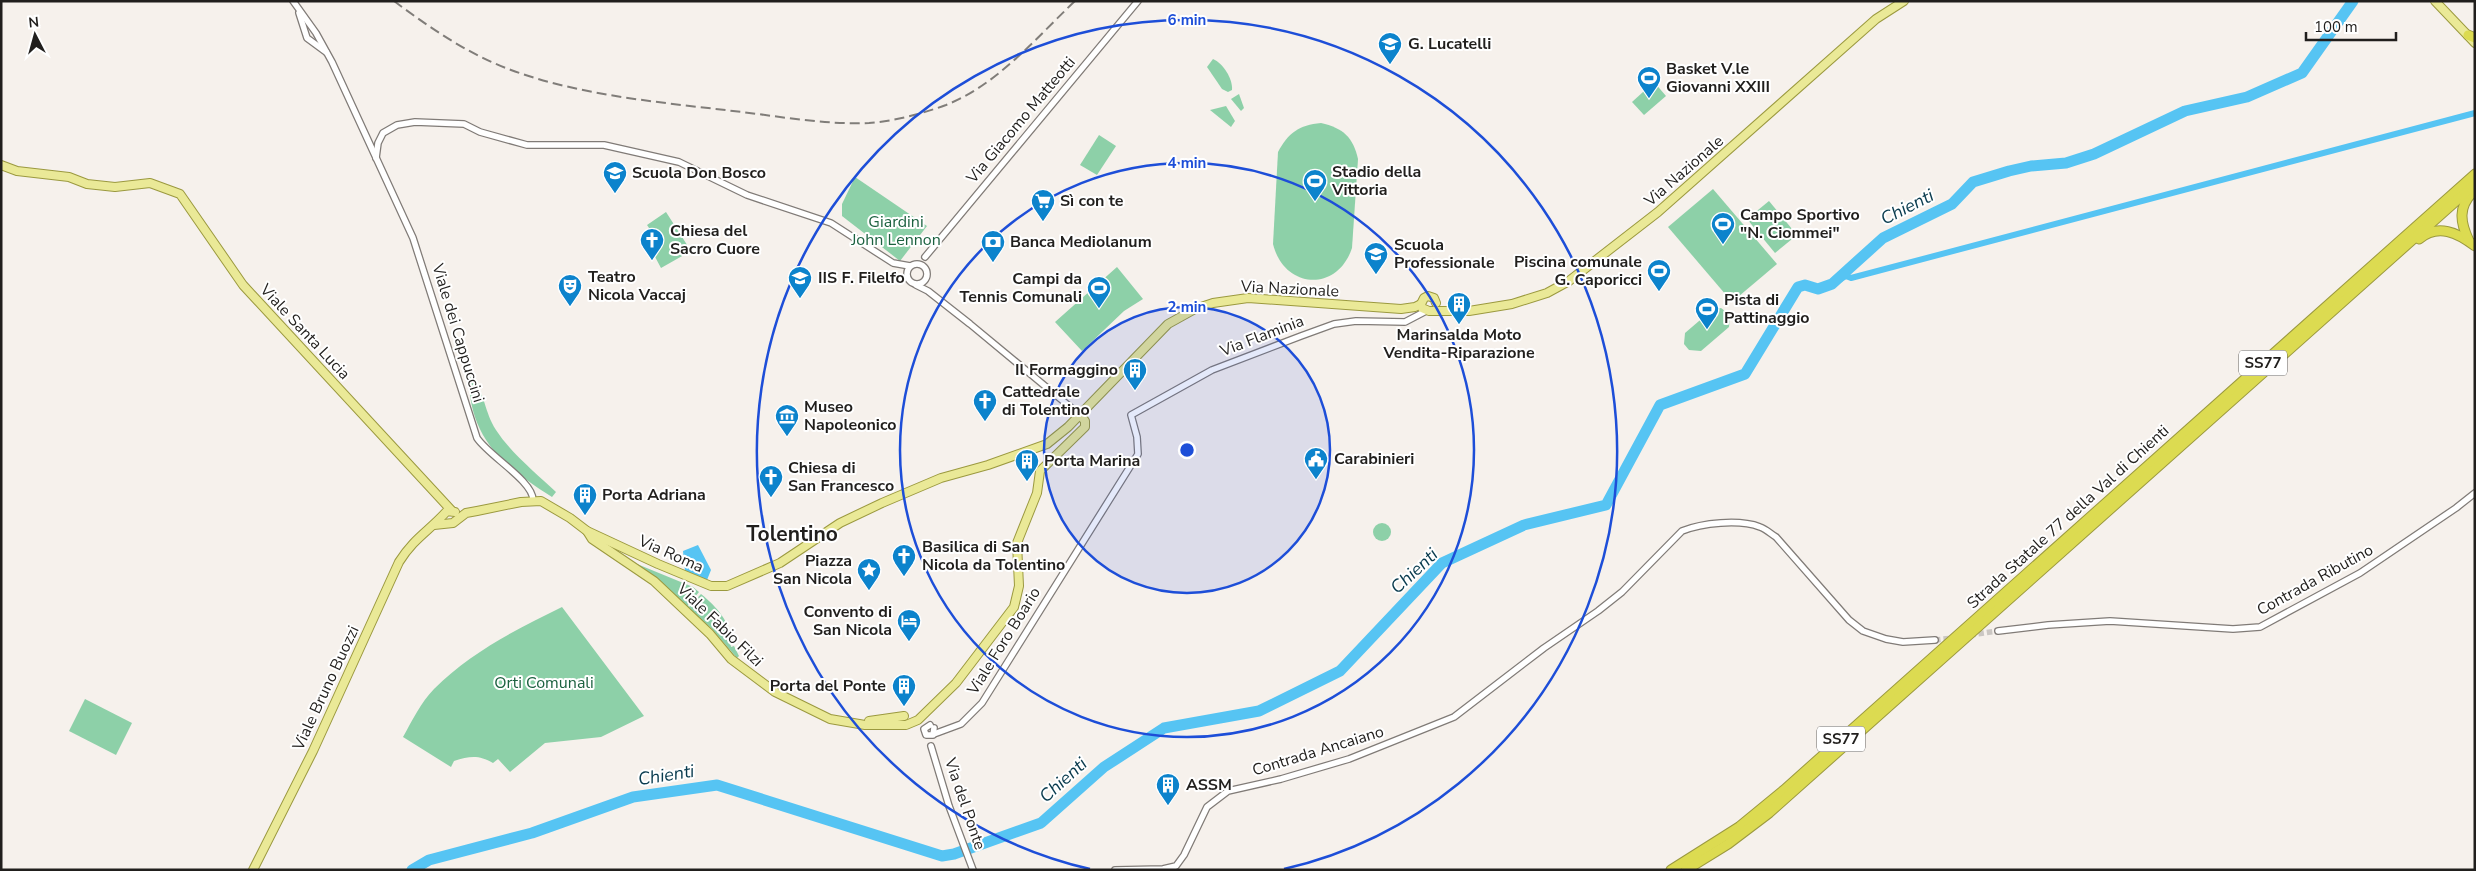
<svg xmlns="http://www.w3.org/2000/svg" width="2476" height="871" font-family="'Nunito Sans',sans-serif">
	<rect width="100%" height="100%" fill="#f6f1ec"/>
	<g fill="#8dd0a8">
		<path d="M1213,59C1223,63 1233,79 1232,90L1228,92L1222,89L1207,67Z"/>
		<path d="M1654,82L1666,96L1644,115L1632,102Z"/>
		<path d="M1239,94L1244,108L1241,111L1231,99Z"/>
		<path d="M1226,106L1235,121L1231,127L1210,110Z"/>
		<path d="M1321,123C1343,128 1353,137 1358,159L1352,248C1337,293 1284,289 1273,244L1278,152C1288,133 1299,125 1321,123Z"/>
		<path d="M1099,135L1116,146L1097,175L1080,165Z"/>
		<path d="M855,177L927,226L900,261L842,216V204Z"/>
		<path d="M1713,189L1777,264L1732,302L1668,227Z"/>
		<path d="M1769,201L1797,235L1775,253L1747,219Z"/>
		<path d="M666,212L691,251L661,268L653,253L656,251L652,244L658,241L647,225Z"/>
		<path d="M1117,267L1143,299L1124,311L1082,351L1055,322Z"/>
		<path d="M1721,308L1730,315L1729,327L1701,351L1689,350L1684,344L1685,333L1713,309Z"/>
		<path d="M472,377C486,396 484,411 496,430C511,453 536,473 556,492L552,497C504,467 469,438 469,378Z"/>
		<circle cx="1382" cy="532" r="9"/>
		<path d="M637,564L693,587L699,592L688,605L689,607L701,594C718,608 728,620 733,642H730L731,647L734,646L739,656L737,658L711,628Z"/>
		<path d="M562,607L644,716L601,737L545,743L510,772L498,759L493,763C479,755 470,756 454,761L451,767L403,737C412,721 421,702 434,689C471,652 517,629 562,607Z"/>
		<path d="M85,699L132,723L116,755L69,731Z"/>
	</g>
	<path fill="#56c4f3" d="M698,545L711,570L707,580L685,571L683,551Z"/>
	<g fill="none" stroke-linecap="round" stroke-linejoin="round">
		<path stroke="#56c4f3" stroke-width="6" d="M1832,284L1846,276L1851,278L2475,113"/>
		<path stroke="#56c4f3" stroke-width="11" d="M412,870L429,860L532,833L633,797L717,785L942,856L954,854L1041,823L1104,767L1164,728L1259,711L1340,671L1442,563L1524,525L1606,505L1660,405L1745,374L1798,287L1805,285L1818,289L1832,284L1883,238L1952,204L1973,182L2009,171L2031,166L2066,163L2094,154L2185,111L2247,97L2302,73L2353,1"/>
		<g stroke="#cbc7c3" stroke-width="5.5" stroke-dasharray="5.5 3" stroke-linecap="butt">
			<path d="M1970,635L1998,631"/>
			<path d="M1935,640L1953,638"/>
		</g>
		<g stroke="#807b77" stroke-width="8">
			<g id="minor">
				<path d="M293,1L316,33L332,62L413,238L477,438C489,456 533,481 533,500"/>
				<path d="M299,13L307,38L326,52"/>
				<path d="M376,158L378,143L383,133L397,125L415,122L464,124L480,132L527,145H604L679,162L747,195L831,223L893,263L910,266"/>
				<path d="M925,257L1138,1"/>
				<circle cx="917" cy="274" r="10"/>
				<path d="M916,285L928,291L970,324L1080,415"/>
				<path d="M1998,631L2048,625L2110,621L2233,629L2260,627L2360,573L2456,508L2475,493"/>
				<path d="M930,725L924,729L926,735H933L934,728"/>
				<path d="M934,734L961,724L982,703L1138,454L1137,437L1131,415L1212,370L1301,336L1334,324L1356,321L1405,322L1426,311"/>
				<path d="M931,746L949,806L973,870"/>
				<path d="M1115,870L1163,869L1176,866L1184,855L1207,807L1228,791L1281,779L1349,759L1454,717L1544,648L1598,611L1622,592L1682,531C1702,523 1739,519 1760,527C1766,529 1771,534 1776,537L1849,620L1863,631L1886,639L1903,642L1935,640"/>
			</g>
		</g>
		<g stroke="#9b993f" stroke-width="10">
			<g id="major">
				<path d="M2435,1L2475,43"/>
				<path d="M1,165L17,171L69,177L87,184L115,187L150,183L180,194L243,285L452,511"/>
				<path d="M1436,303L1434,298L1428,296L1424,298L1421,304L1422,308L1429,311H1469L1512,304L1547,293L1569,281L1658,212L1876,19L1904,1"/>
				<path d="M434,525L453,523L466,513L477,511L521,502L541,501L570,518L587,531L658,564L711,586H727L780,563L840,523L882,503L941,478L988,465L1047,444L1068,427L1168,324L1195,309L1213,303L1248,298L1401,309L1415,307L1421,304"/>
				<path d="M587,531L592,539L654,581L710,634L731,659L775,692L830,719L865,725H906L918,720L956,683L1014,607L1019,586L1017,543L1037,493L1040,471L1085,427V421L1080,415"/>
				<path d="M869,721L904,716"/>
				<path d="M253,870L313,751L399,562C414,538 429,531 447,511L455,512"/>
			</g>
		</g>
		<g stroke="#9b993f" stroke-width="11">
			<g id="highway">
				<path d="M2468,35L2475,38"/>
				<path d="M2419,239C2438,223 2458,233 2475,246"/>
				<path d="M2469,241C2460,222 2458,207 2473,192"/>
				<path d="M1671,870L1739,827L1784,790L2475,174"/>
				<path d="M1686,870L1728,844L1769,813L2475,184"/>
			</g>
		</g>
		<use href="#minor" stroke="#fff" stroke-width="5.5"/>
		<use href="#major" stroke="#eae997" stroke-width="8"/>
		<use href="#highway" stroke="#dcdb51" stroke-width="9"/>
		<path stroke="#807d79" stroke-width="2" stroke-dasharray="10 5" stroke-linecap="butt" d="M394,1C430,28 468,54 511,70C582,96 659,102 733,111C778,116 824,125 869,123C895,121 921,114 946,105C997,85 1036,38 1075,1"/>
	</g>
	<circle cx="1187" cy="450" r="143" fill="#1d4ed8" fill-opacity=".12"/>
	<g fill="none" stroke="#1d4ed8" stroke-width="2.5">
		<circle cx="1187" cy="450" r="143"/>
		<circle cx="1187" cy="450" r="287"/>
		<path d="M1090 869A430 430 0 1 1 1284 869"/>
	</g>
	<defs>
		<g id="school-pin" transform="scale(1.25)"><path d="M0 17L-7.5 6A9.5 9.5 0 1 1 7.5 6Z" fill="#0c83cc" stroke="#fff"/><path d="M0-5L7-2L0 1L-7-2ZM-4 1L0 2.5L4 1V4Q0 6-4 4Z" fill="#fff"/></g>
		<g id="stadium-pin" transform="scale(1.25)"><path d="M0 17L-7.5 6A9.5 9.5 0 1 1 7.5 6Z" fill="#0c83cc" stroke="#fff"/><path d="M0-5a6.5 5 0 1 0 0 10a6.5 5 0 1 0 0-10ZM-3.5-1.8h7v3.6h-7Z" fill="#fff"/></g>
		<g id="supermarket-pin" transform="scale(1.25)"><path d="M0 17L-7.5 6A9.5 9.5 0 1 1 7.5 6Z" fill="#0c83cc" stroke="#fff"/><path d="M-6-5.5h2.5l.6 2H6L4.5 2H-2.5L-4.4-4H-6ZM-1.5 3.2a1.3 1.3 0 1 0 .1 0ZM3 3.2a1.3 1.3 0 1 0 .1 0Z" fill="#fff"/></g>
		<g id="church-pin" transform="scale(1.25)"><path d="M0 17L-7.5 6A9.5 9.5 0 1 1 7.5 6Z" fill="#0c83cc" stroke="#fff"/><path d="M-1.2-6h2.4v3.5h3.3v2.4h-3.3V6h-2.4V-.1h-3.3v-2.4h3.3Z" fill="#fff"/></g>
		<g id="bank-pin" transform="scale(1.25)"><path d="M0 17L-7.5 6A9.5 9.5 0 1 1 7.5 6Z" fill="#0c83cc" stroke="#fff"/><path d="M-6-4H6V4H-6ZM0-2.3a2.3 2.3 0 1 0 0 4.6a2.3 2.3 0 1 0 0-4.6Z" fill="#fff"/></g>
		<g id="theatre-pin" transform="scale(1.25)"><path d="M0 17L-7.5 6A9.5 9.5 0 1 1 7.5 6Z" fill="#0c83cc" stroke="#fff"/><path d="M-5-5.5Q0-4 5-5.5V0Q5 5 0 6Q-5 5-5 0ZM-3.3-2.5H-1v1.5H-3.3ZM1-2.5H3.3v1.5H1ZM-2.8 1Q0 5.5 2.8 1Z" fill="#fff"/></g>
		<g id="building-pin" transform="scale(1.25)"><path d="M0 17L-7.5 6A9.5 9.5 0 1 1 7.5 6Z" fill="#0c83cc" stroke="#fff"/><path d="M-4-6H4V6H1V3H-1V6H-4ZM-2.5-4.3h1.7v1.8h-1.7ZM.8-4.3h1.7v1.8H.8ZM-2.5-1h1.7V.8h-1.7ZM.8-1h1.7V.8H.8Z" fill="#fff"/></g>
		<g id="museum-pin" transform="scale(1.25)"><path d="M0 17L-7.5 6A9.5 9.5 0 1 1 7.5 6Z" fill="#0c83cc" stroke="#fff"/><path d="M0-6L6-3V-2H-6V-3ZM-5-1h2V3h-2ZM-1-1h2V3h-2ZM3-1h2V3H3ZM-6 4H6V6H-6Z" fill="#fff"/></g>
		<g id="civic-pin" transform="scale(1.25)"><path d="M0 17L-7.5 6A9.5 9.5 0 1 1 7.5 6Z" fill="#0c83cc" stroke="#fff"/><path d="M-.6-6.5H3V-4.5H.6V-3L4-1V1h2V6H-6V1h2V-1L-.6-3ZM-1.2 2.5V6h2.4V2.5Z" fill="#fff"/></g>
		<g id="sight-pin" transform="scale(1.25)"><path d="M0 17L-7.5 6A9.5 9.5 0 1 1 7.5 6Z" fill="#0c83cc" stroke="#fff"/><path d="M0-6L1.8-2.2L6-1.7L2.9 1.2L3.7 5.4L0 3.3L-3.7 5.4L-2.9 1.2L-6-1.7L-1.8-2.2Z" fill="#fff"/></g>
		<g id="hotel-pin" transform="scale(1.25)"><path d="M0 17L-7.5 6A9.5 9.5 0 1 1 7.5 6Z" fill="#0c83cc" stroke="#fff"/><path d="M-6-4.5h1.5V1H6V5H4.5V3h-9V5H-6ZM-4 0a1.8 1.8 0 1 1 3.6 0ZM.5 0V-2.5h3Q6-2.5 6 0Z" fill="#fff"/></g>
	</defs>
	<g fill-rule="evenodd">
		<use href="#school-pin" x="1390" y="44"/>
		<use href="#stadium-pin" x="1649" y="78"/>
		<use href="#school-pin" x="615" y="173"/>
		<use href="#stadium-pin" x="1315" y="181"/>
		<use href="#supermarket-pin" x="1043" y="201"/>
		<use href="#stadium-pin" x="1723" y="224"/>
		<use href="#church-pin" x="652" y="240"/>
		<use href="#bank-pin" x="993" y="242"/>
		<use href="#school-pin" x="1376" y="254"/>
		<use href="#stadium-pin" x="1659" y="271"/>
		<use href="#school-pin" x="800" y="278"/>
		<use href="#theatre-pin" x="570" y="286"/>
		<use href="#stadium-pin" x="1099" y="288"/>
		<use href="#building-pin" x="1459" y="304"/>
		<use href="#stadium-pin" x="1707" y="309"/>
		<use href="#building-pin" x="1135" y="370"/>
		<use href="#church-pin" x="985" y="401"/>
		<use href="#museum-pin" x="787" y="416"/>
		<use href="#civic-pin" x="1316" y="459"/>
		<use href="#building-pin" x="1027" y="461"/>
		<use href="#church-pin" x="771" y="477"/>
		<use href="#building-pin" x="585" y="495"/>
		<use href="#church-pin" x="904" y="556"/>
		<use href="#sight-pin" x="869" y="570"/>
		<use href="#hotel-pin" x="909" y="621"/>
		<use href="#building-pin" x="904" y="686"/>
		<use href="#building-pin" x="1168" y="785"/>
	</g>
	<g text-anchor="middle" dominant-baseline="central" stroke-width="4" stroke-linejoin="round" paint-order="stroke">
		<g fill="#fff" stroke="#646261" stroke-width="1">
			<rect x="2239" y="350.5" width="48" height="25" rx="4"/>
			<rect x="1817" y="726.5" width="48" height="25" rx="4"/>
		</g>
		<g font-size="15" font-weight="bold" fill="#211f1d">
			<text x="2263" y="363">SS77</text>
			<text x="1841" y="739">SS77</text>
		</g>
		<g font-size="16" font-weight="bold" fill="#211f1d" stroke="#fff" text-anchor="start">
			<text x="1408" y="44">G. Lucatelli</text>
			<text x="1666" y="69">Basket V.le<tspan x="1666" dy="18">Giovanni XXIII</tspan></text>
			<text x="1332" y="172">Stadio della<tspan x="1332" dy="18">Vittoria</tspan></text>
			<text x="632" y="173">Scuola Don Bosco</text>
			<text x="1060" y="201">Sì con te</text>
			<text x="1740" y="215">Campo Sportivo<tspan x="1740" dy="18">"N. Ciommei"</tspan></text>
			<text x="670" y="231">Chiesa del<tspan x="670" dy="18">Sacro Cuore</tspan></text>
			<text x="1010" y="242">Banca Mediolanum</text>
			<text x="1394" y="245">Scuola<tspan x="1394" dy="18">Professionale</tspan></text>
			<text x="1642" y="262" text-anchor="end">Piscina comunale<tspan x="1642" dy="18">G. Caporicci</tspan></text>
			<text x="588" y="277">Teatro<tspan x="588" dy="18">Nicola Vaccaj</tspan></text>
			<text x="818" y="278">IIS F. Filelfo</text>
			<text x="1082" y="279" text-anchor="end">Campi da<tspan x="1082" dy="18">Tennis Comunali</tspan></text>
			<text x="1724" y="300">Pista di<tspan x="1724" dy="18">Pattinaggio</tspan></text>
			<text x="1459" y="335" text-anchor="middle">Marinsalda Moto<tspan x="1459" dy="18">Vendita-Riparazione</tspan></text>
			<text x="1118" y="370" text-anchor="end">Il Formaggino</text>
			<text x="1002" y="392">Cattedrale<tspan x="1002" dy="18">di Tolentino</tspan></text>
			<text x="804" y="407">Museo<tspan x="804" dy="18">Napoleonico</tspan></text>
			<text x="1334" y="459">Carabinieri</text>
			<text x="1044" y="461">Porta Marina</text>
			<text x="788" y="468">Chiesa di<tspan x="788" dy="18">San Francesco</tspan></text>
			<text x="602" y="495">Porta Adriana</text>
			<text x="922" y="547">Basilica di San<tspan x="922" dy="18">Nicola da Tolentino</tspan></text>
			<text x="852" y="561" text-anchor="end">Piazza<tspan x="852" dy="18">San Nicola</tspan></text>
			<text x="892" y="612" text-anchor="end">Convento di<tspan x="892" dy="18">San Nicola</tspan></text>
			<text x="886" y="686" text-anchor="end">Porta del Ponte</text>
			<text x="1186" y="785">ASSM</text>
		</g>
		<g font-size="16" fill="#211f1d" stroke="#fff">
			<text transform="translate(1021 120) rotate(-50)">Via Giacomo Matteotti</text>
			<text transform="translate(1684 171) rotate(-41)">Via Nazionale</text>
			<text transform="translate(1290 289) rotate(3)">Via Nazionale</text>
			<text transform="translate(305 332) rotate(47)">Viale Santa Lucia</text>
			<text transform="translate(458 333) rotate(73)">Viale dei Cappuccini</text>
			<text transform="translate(1262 336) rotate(-21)">Via Flaminia</text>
			<text transform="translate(2068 517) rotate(-42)">Strada Statale 77 della Val di Chienti</text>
			<text transform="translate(671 554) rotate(24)">Via Roma</text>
			<text transform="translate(2315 580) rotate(-29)">Contrada Ributino</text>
			<text transform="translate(720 625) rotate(44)">Viale Fabio Filzi</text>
			<text transform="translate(1004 641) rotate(-58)">Viale Foro Boario</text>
			<text transform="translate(326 688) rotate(-65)">Viale Bruno Buozzi</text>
			<text transform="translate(1318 751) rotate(-17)">Contrada Ancaiano</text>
			<text transform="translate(965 804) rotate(71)">Via del Ponte</text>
		</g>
		<g font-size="16" fill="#1c6240" stroke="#fff">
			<text x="896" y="222">Giardini<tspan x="896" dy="18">John Lennon</tspan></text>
			<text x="544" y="683">Orti Comunali</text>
		</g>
		<g font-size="18" font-style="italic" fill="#093b4e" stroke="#fff">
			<text transform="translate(1907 207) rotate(-27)">Chienti</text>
			<text transform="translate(1414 571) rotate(-43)">Chienti</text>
			<text transform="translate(666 775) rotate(-9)">Chienti</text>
			<text transform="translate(1063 780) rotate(-42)">Chienti</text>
		</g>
		<g font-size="21" font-weight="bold" fill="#211f1d" stroke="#fff">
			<text x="792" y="534">Tolentino</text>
		</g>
	</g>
	<circle cx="1187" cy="450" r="8" fill="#1d4ed8" stroke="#fff" stroke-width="2.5"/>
	<g font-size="15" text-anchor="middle" font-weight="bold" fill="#1d4ed8" stroke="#fff" stroke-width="4" stroke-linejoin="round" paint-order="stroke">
		<text x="1187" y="25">6 min</text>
		<text x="1187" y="168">4 min</text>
		<text x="1187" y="312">2 min</text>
	</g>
	<rect width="2476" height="871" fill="none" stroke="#211f1d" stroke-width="5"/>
	<g transform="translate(35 35) rotate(354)" stroke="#ffffff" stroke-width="4" paint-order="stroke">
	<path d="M0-4L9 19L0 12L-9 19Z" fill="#211f1d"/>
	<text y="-8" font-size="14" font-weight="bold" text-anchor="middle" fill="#211f1d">N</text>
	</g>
	<path d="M2306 32v8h90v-8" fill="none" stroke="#211f1d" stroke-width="2.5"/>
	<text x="2314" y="32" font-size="15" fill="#211f1d" stroke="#ffffff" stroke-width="4" paint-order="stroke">100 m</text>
</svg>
